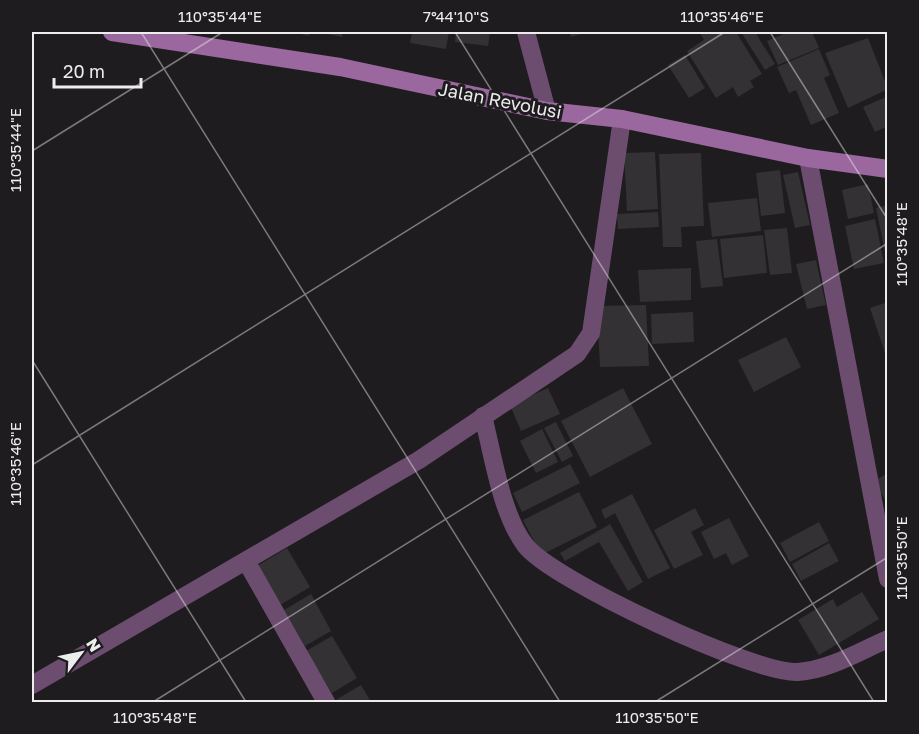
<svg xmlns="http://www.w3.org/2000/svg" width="919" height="734" font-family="'Golos Text',sans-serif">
	<rect width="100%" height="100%" fill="#1e1c1e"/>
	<g fill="#333133">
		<path d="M293,32H310L309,36Z"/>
		<path d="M317,32H343L342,37Z"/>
		<path d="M412,32H449L446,49L410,43Z"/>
		<path d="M456,32H490L488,46L455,42Z"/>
		<path d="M570,32H588L571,37Z"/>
		<path d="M703,32H736L762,74L750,81L754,87L738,97L733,87L716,98L687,51L704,40L700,33Z"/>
		<path d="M741,32H755L775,64L765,70Z"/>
		<path d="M788,32H812L819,48L778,65L767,41Z"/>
		<path d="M868,38L888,89L848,108L825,53Z"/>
		<path d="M819,49L830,75L824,78L839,113L811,125L796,90L789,93L777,67Z"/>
		<path d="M685,55L705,88L689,98L668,65Z"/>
		<path d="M888,96V126L875,132L863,107Z"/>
		<path d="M655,152L658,209L627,211L624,153Z"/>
		<path d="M701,153L704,226L681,227L682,247H663L659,154Z"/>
		<path d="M780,170L785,213L761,216L756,173Z"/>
		<path d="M798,172L810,225L795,228L783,175Z"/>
		<path d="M868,184L874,213L848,219L842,190Z"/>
		<path d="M757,198L761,231L712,237L708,203Z"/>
		<path d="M888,205V257H886L876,208Z"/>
		<path d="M658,212L659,227L618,229L617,214Z"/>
		<path d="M875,219L884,263L854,269L845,226Z"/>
		<path d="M787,228L792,273L770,275L764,230Z"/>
		<path d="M763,235L767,273L724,278L720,239Z"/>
		<path d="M717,239L723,286L701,288L696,241Z"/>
		<path d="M816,260L826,305L807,309L796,264Z"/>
		<path d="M691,268V300L640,302L638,270Z"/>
		<path d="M888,302V359H887L870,308Z"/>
		<path d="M646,305L649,366L600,367L597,306Z"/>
		<path d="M693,312L694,342L652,344L651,314Z"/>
		<path d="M786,337L801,367L754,392L738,360Z"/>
		<path d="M548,388L560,414L521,431L510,405Z"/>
		<path d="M623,388L652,444L590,477L561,421Z"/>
		<path d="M556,422L573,456L562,462L544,428Z"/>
		<path d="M542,429L558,462L536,473L520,441Z"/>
		<path d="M570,464L580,483L522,512L513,493Z"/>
		<path d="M888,473V505L874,481Z"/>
		<path d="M579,492L597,527L541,555L523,520Z"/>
		<path d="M632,494L670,568L648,579L615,513L605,519L601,510Z"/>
		<path d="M695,508L704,525L691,532L703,555L674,569L654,530Z"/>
		<path d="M729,518L749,556L732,565L726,553L714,559L701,532Z"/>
		<path d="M819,522L829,541L790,562L780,543Z"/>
		<path d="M610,524L643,582L628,591L599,542L565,561L560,553Z"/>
		<path d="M829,543L839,561L801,581L792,564Z"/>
		<path d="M287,548L310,587L280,605L257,566Z"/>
		<path d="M862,592L879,619L819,655L798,620L833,599L837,607Z"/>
		<path d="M311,594L331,631L305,646L284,610Z"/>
		<path d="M332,636L357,678L332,693L306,651Z"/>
		<path d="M361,685L371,702H335L334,701Z"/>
	</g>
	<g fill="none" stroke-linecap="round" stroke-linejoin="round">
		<g stroke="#6c4d6f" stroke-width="18">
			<path d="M526,32L547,111"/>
			<path d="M808,158L888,579"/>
			<path d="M483,416C493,455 501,513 525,545C551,580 756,675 798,672C829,670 860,651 888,639"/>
			<path d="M246,561L326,702"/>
			<path d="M32,685L419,460L577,354L591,333L622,119"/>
		</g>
		<path stroke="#9a689e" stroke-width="18" d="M112,32L340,67L547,111L622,119L808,158L888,169"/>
	</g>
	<path fill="none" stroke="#eeedee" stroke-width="1.5" stroke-opacity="0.45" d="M141,32L560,702M455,32L874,702M770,32L888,220M32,151L223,32M32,360L246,702M32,465L725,32M153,702L888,243M655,702L888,557"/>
	<g text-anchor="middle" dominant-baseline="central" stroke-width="6" stroke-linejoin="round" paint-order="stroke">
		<g font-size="18" fill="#eeedee" stroke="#1e1c1e">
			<text transform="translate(500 100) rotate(11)">Jalan Revolusi</text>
		</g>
	</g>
	<rect width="919" height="734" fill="none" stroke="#1e1c1e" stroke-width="66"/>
	<g transform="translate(81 653) rotate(58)" stroke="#1e1c1e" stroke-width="4.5" paint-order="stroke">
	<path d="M0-4.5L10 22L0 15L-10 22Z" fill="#eeedee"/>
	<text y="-9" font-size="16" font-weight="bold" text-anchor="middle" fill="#eeedee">N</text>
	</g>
	<path d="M54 78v9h87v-9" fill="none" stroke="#eeedee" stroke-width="3"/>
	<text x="63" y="78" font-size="18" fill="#eeedee" stroke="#1e1c1e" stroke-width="4.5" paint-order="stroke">20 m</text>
	<rect x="33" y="33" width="853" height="668" fill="none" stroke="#eeedee" stroke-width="2"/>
	<g font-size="15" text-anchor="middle" fill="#eeedee">
		<text x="220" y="22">110°35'44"E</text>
		<text x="456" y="22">7°44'10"S</text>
		<text x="722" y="22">110°35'46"E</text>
		<text transform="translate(16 150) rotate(-90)" y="5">110°35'44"E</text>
		<text transform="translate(902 244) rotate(-90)" y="5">110°35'48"E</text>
		<text transform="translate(16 464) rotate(-90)" y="5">110°35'46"E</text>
		<text transform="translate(902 558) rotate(-90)" y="5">110°35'50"E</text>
		<text x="155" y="723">110°35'48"E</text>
		<text x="657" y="723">110°35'50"E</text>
	</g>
</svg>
